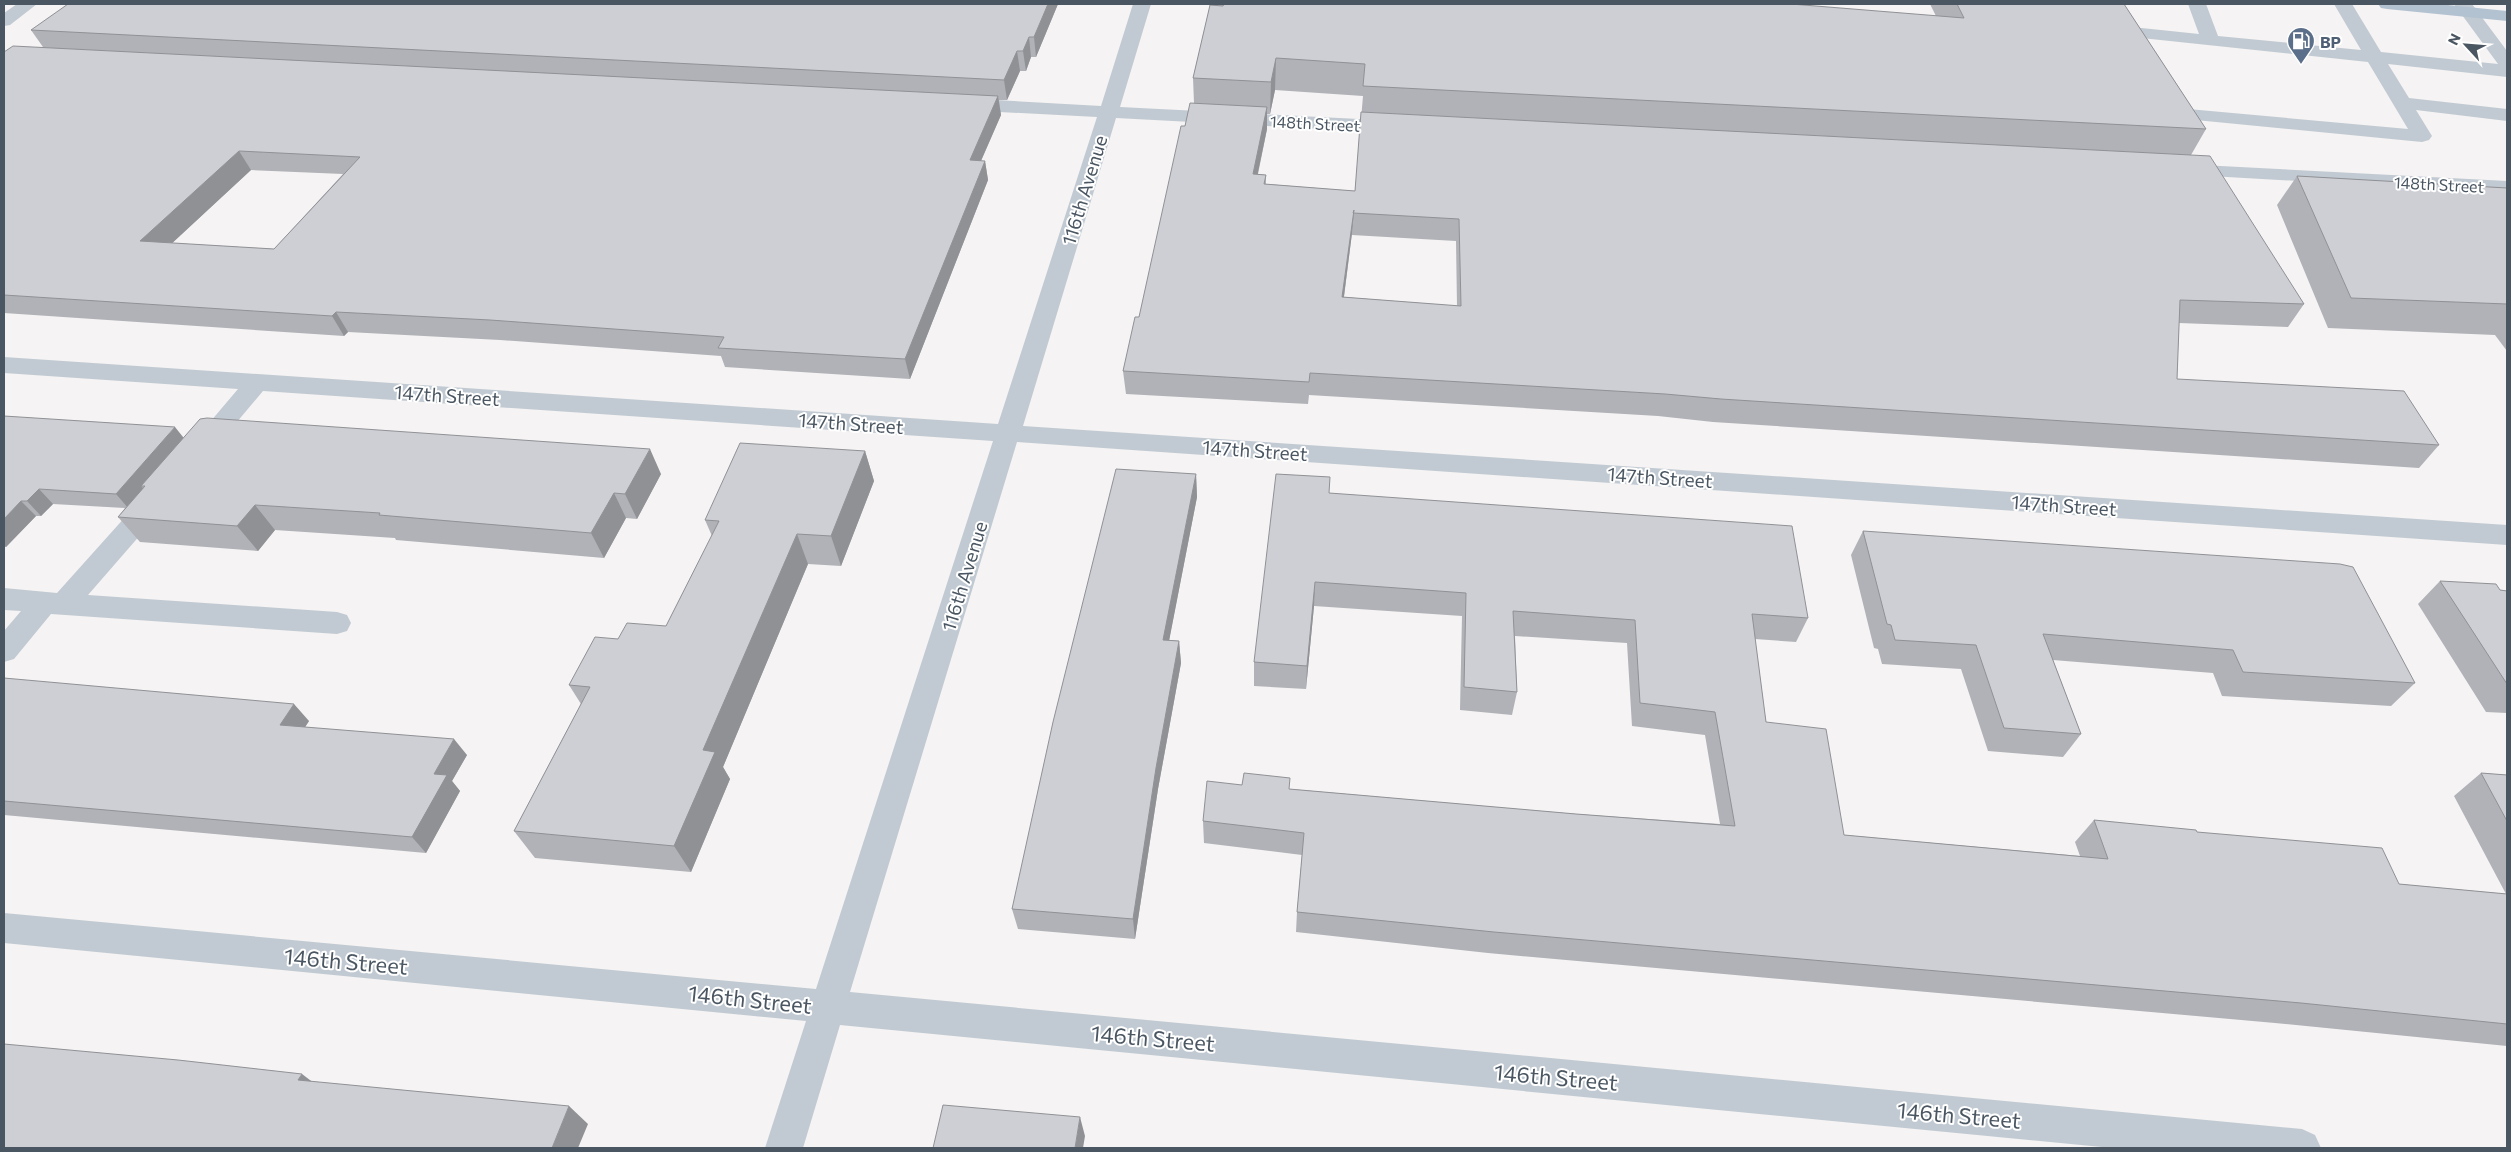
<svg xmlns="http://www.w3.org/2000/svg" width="2511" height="1152" font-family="Commissioner,sans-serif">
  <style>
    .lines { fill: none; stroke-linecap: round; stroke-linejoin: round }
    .minor { fill: #c1cad2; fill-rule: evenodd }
    .major { fill: #b3c2d1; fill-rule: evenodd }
    .wall { fill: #b0b2b7; fill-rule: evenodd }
    .shaded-wall { fill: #909195 }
    .building { fill: #cdcfd5; stroke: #909195; fill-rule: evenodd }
    .labels { text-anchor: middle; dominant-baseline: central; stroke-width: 4; stroke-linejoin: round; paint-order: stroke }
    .far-service-label { font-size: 16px; font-weight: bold; fill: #4e5e75; stroke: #fff; text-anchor: start }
    .far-street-label { font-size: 16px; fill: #4a5661; stroke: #fff }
    .street-label { font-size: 19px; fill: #4a5661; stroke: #fff }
    .near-street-label { font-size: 22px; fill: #4a5661; stroke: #fff }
  </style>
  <rect width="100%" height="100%" fill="#f5f3f3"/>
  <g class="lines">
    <!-- minor -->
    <path class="minor" d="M 17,4 L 37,4 L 10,25 L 4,26 L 4,13 Z
      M 1133,4 L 1151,4 L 1120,107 L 1398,121 L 1405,123 L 1408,127 L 1405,131 L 1398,133 L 1116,118 L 1023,426 L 2507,525 L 2507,545 L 1017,442 L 850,992 L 2302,1129 L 2315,1135 L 2321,1148 L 2112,1148 L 840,1025 L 803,1148 L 765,1148 L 806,1021 L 4,943 L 4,913 L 816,989 L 993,441 L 263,391 L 210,454 L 201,457 L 192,454 L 188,448 L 238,389 L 4,373 L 4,357 L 998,424 L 1097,117 L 961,110 L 954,108 L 951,104 L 954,100 L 961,98 L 1101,106 Z
      M 2188,4 L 2206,4 L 2218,36 L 2361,50 L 2334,4 L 2352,4 L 2381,52 L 2498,64 L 2454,4 L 2472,4 L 2507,51 L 2507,77 L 2388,64 L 2409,98 L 2507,109 L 2507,121 L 2416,110 L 2432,136 L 2429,140 L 2422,142 L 2175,118 L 2160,95 L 2163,91 L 2177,91 L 2188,109 L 2408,129 L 2368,62 L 2132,37 L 2126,36 L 2123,32 L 2126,28 L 2132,27 L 2199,34 Z
      M 2182,164 L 2507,181 L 2507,193 L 2175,174 L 2172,170 L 2175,166 Z
      M 153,494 L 162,496 L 166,503 L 162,510 L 88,595 L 337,612 L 347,615 L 351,623 L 347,631 L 337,634 L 51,614 L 14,659 L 4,662 L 4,631 L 21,611 L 4,610 L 4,588 L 57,593 L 144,496 Z"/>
    <!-- major -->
    <path class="major" d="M 2378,4 L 2438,4 L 2507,11 L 2507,21 L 2387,9 L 2381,8 Z"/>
  </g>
  <!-- wall -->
  <path class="wall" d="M 1058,4 L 1036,57 L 1031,57 L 1026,71 L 1020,71 L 1007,100 L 999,100 L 1001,115 L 981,161 L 985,161 L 988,180 L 910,379 L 725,367 L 721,356 L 500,340 L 348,332 L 344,336 L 4,313 L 4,52 L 43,47 L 31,30 ZM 251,170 L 343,174 L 274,249 L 172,243 Z
    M 1930,4 L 2124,4 L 2206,129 L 2191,155 L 2304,304 L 2288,327 L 2179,323 L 2177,379 L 2439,445 L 2419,468 L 1713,422 L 1658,416 L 1309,395 L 1308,404 L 1126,394 L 1123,371 L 1139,317 L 1185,126 L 1194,103 L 1193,78 L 1210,5 L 1936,16 ZM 1275,90 L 1363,96 L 1355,191 L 1266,184 L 1266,175 L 1258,174 L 1267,129 L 1267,114 L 1270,114 ZM 1352,233 L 1352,235 L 1456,241 L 1457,306 L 1344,297 Z
    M 2297,176 L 2507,188 L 2507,351 L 2495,335 L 2328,328 L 2277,205 Z
    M 4,416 L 184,438 L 661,474 L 637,519 L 626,518 L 604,558 L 396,540 L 395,538 L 275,530 L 258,551 L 140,542 L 118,517 L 125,508 L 53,504 L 41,516 L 36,516 L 6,547 L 4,547 Z
    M 865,451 L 874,481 L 841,566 L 808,564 L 723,767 L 730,779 L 691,872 L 535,858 L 514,831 L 581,704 L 569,685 L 618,639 L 666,626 L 712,536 L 705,520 Z
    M 1196,474 L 1197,497 L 1169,640 L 1179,641 L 1181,663 L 1158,789 L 1135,939 L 1018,929 L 1012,909 Z
    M 1329,493 L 1808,618 L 1796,642 L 1755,639 L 1766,722 L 1844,835 L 2080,856 L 2075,842 L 2094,820 L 2197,832 L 2399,884 L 2506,894 L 2454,796 L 2481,773 L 2507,775 L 2507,1046 L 2275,1023 L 1488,953 L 1296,932 L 1297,912 L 1302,855 L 1204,843 L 1203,821 L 1290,789 L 1576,814 L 1720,824 L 1705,735 L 1632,726 L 1627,643 L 1515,636 L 1517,692 L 1512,715 L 1460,710 L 1462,616 L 1314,606 L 1306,689 L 1254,686 L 1254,662 Z
    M 1863,531 L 2415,683 L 2391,706 L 2222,696 L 2213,673 L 2053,660 L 2081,734 L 2063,757 L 1988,751 L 1961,669 L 1882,664 L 1878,649 L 1874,648 L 1851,555 Z
    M 2440,581 L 2507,591 L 2507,713 L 2486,712 L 2418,604 Z
    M 4,678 L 309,721 L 305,727 L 467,755 L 452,781 L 460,791 L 426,853 L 4,815 Z"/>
  <!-- shaded-wall -->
  <path class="shaded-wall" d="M 1048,4 L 1058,4 L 1036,57 L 1034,37 Z
    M 1029,37 L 1031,57 L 1026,71 L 1023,51 Z
    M 1017,51 L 1020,71 L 1007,100 L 1004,80 Z
    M 1276,58 L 1275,90 L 1270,114 L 1271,82 Z
    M 998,96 L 1001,115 L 973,179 L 970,160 Z
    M 1267,107 L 1267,129 L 1253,196 L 1253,174 Z
    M 239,151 L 251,170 L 154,260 L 140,241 Z
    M 985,161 L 988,180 L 910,379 L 905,359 Z
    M 1354,210 L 1352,233 L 1341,319 L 1342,297 Z
    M 336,312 L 348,332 L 344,336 L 332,316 Z
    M 175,427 L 187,442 L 145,486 L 141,486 L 145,490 L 129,509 L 116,494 Z
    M 650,449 L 661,474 L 637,519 L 625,494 Z
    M 865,451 L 874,481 L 841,566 L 831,536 Z
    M 1196,474 L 1197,497 L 1165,662 L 1163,640 Z
    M 39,489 L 53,504 L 41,516 L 27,501 Z
    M 614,493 L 626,518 L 604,558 L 591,533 Z
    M 21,501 L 36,516 L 6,547 L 4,545 L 4,519 Z
    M 255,505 L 275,530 L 258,551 L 237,526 Z
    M 797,534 L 808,564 L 723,767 L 730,779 L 691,872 L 674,846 L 703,750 Z
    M 1315,582 L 1314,606 L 1306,689 L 1307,666 Z
    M 1179,641 L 1181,663 L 1158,789 L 1135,939 L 1133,919 L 1156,768 Z
    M 294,704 L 309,721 L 296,741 L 280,725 Z
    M 454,739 L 467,755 L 452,781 L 460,791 L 426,853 L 412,837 L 434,774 Z
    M 302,1074 L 327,1093 L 298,1080 Z
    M 569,1106 L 588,1124 L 578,1148 L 552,1148 Z
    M 1080,1117 L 1085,1136 L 1083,1148 L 1075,1148 Z"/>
  <!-- building -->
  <path class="building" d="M 68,4 L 1048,4 L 1034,37 L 1029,37 L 1023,51 L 1017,51 L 1004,80 L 31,30 Z
    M 1224,4 L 1791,4 L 1964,18 L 1957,4 L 2124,4 L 2206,129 L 1363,86 L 1365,64 L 1276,58 L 1271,82 L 1193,78 L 1210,5 L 1223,6 Z
    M 13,46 L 998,96 L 970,160 L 985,161 L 905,359 L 718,348 L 724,337 L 490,320 L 336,312 L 332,316 L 4,295 L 4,52 ZM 239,151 L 360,157 L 274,249 L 140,241 Z
    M 1190,103 L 1267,107 L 1253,174 L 1266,175 L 1264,184 L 1355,191 L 1361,112 L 2210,156 L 2304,304 L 2180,300 L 2177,379 L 2404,391 L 2439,445 L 1721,399 L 1665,394 L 1310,373 L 1309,382 L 1123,371 L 1135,317 L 1139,317 L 1181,126 L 1185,126 ZM 1354,210 L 1353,213 L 1459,219 L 1461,306 L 1342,297 Z
    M 2297,176 L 2507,188 L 2507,304 L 2351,298 Z
    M 4,416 L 175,427 L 116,494 L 39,489 L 27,501 L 21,501 L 4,519 Z
    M 207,418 L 650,449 L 625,494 L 614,493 L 591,533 L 379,515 L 380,513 L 255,505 L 237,526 L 118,517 L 145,486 L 141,486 L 200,419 Z
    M 740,443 L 865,451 L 831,536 L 797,534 L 703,750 L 715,752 L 674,846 L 514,831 L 590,687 L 569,685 L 595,637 L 618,639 L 627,623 L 666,626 L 719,521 L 705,520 Z
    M 1116,469 L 1196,474 L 1163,640 L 1179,641 L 1156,768 L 1133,919 L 1012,909 L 1053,722 Z
    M 1276,474 L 1330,477 L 1329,493 L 1792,526 L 1808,618 L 1752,614 L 1766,722 L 1826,729 L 1844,835 L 2108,859 L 2094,820 L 2196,830 L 2197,832 L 2382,848 L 2399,884 L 2507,894 L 2507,1024 L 2301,1003 L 1494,932 L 1297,912 L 1304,833 L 1203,821 L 1207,781 L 1242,785 L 1244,773 L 1290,778 L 1289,789 L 1576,814 L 1735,826 L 1715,712 L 1640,703 L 1635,620 L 1513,611 L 1517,692 L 1464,687 L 1466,593 L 1315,582 L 1307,666 L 1254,662 Z
    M 1863,531 L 2340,564 L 2353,567 L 2415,683 L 2243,672 L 2233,650 L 2043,634 L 2081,734 L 2004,728 L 1976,645 L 1895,640 L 1891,625 L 1887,624 Z
    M 2440,581 L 2496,584 L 2500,590 L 2507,591 L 2507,684 Z
    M 4,678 L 294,704 L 280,725 L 454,739 L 434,774 L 447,775 L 412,837 L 4,801 Z
    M 2481,773 L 2507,775 L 2507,821 Z
    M 4,1044 L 178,1060 L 302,1074 L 298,1080 L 569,1106 L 552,1148 L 4,1148 Z
    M 943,1105 L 1080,1117 L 1075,1148 L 933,1148 Z"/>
  <!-- icons -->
  <defs>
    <symbol id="fuel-pin" viewBox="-11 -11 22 30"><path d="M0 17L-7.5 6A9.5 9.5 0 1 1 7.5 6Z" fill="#5c6f8a" stroke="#fff"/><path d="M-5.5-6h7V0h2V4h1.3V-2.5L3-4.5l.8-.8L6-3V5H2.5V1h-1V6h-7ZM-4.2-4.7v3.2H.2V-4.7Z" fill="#fff"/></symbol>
  </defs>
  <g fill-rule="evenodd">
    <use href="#fuel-pin" x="2285" y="25" width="32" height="43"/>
  </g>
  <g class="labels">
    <!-- far-service labels -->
    <g class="far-service-label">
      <text x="2320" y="41">BP</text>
    </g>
    <!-- far-street labels -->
    <g class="far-street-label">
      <text transform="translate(1315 123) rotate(3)">148th Street</text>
      <text transform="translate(2439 184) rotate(3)">148th Street</text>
    </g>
    <!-- street labels -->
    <g class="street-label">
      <text transform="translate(1084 190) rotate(-73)">116th Avenue</text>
      <text transform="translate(447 395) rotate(4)">147th Street</text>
      <text transform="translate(851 423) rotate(4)">147th Street</text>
      <text transform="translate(1255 450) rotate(4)">147th Street</text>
      <text transform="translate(1660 477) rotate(4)">147th Street</text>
      <text transform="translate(2064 505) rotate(4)">147th Street</text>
      <text transform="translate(964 576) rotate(-73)">116th Avenue</text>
    </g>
    <!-- near-street labels -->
    <g class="near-street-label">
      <text transform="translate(346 961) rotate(5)">146th Street</text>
      <text transform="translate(750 999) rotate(6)">146th Street</text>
      <text transform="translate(1153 1038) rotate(5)">146th Street</text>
      <text transform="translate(1556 1077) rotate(5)">146th Street</text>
      <text transform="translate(1959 1115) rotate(5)">146th Street</text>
    </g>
  </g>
  <!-- border -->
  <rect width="2511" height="1152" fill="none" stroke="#4a5661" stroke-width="10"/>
  <!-- north arrow -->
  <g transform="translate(2466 45) rotate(296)" stroke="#ffffff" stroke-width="4" paint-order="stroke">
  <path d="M0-4L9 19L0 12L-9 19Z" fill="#4a5661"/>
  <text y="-8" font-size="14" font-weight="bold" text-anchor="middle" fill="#4a5661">N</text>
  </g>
</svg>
